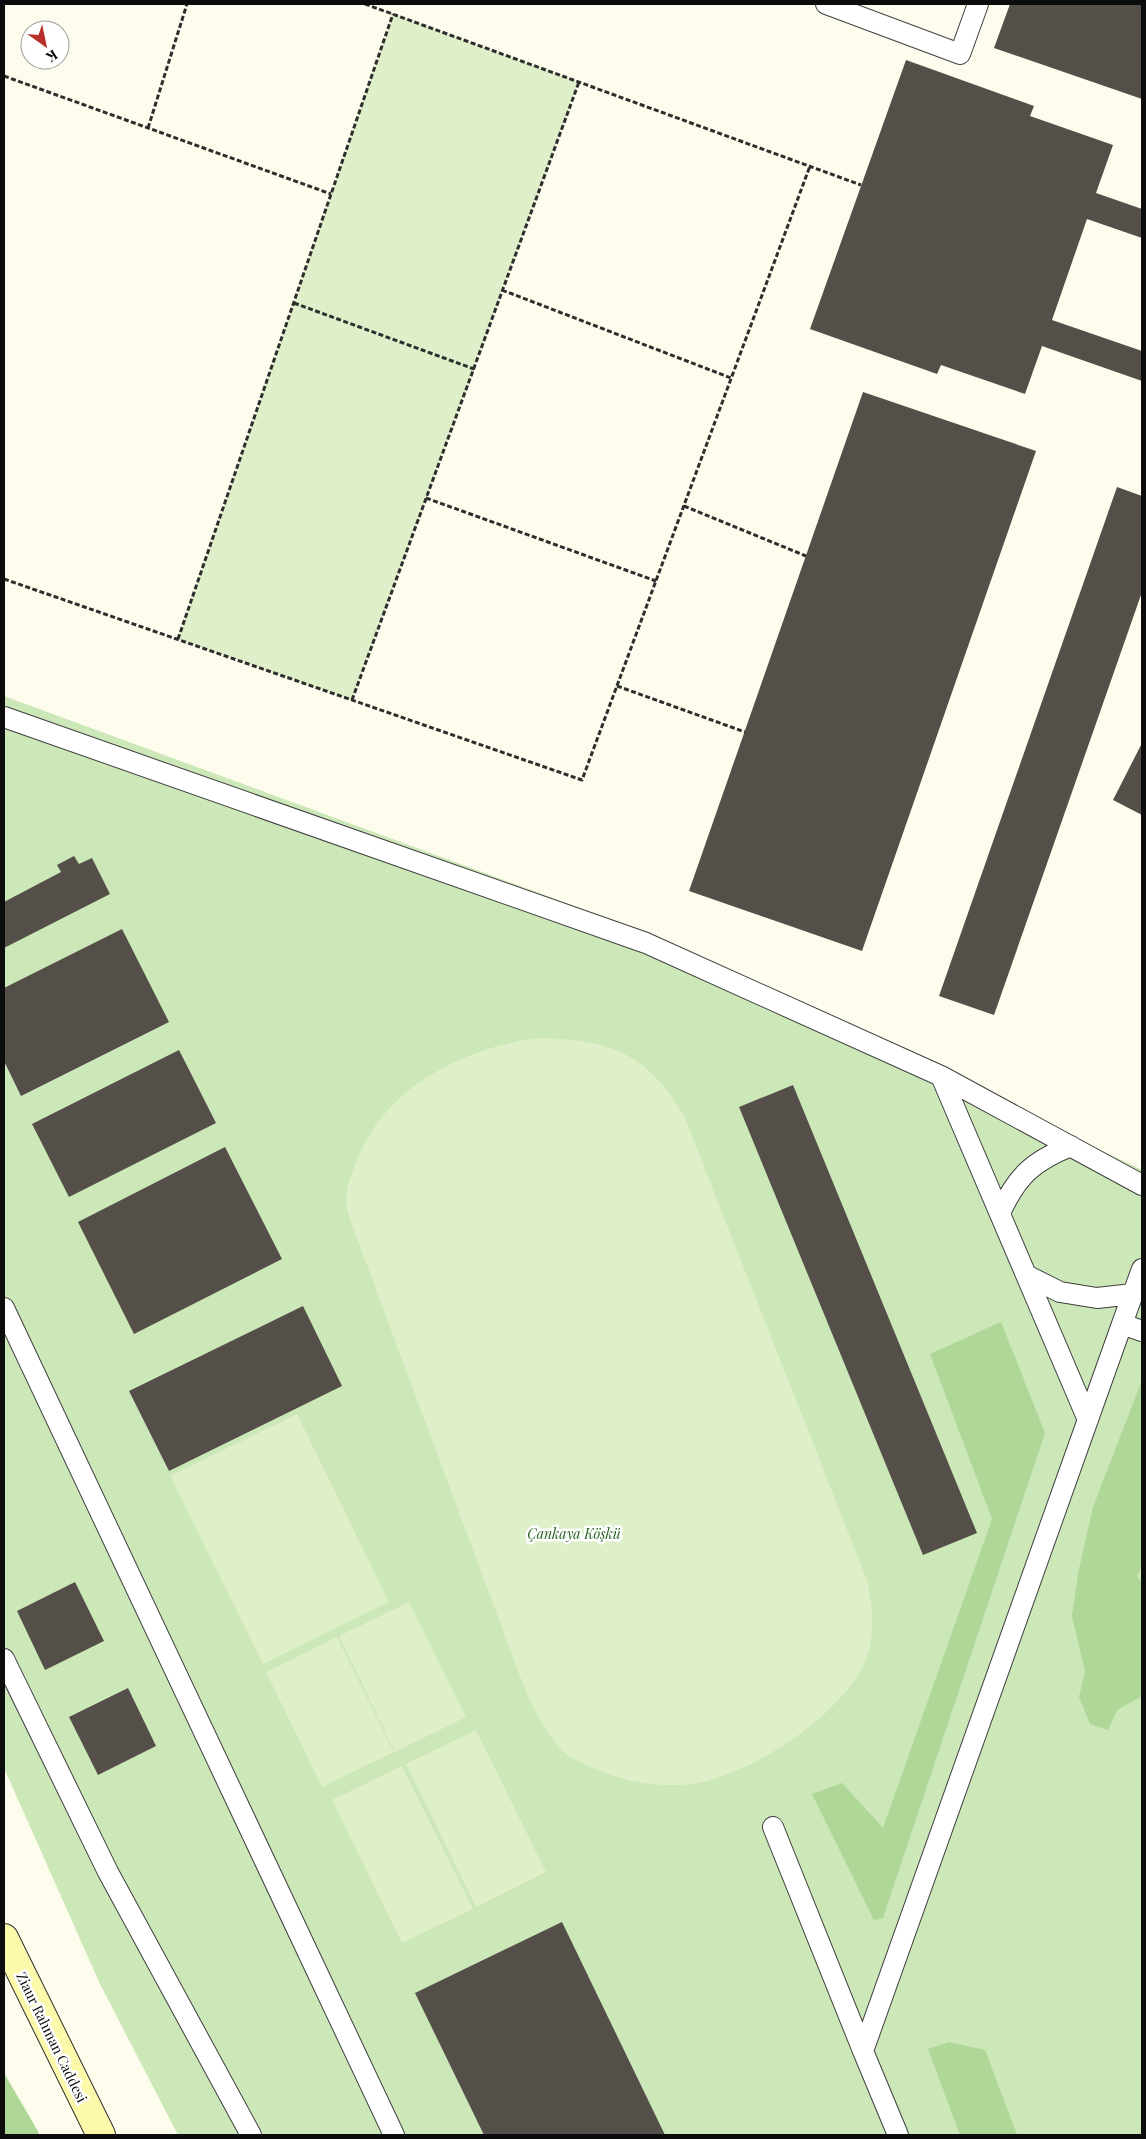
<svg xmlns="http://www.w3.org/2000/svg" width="1146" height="2139" font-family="'Playfair Display',serif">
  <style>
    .green { fill: #cce7b8 }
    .forest { fill: #aed798 }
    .pitch { fill: #deefc9 }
    .building { fill: #554f49 }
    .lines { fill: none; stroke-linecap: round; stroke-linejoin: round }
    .service-casing { stroke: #3f3f3f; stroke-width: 22 }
    .secondary-casing { stroke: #2e2e2e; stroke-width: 30 }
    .path { stroke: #2e2e2e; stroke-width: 3; stroke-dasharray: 5 2.5; stroke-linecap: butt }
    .service { stroke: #fff; stroke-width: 20 }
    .secondary { stroke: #fcfaaa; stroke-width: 28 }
    .labels { text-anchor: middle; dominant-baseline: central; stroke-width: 5; stroke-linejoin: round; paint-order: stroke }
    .park-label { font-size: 14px; font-style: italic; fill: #276120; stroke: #fff }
    .street-label { font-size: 14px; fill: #0c0c0c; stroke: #fff }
  </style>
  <rect width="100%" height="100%" fill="#fefcec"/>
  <!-- green -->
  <path class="green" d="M 4,696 L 648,933 L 943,1065 L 1070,1135 L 1142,1170 L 1142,2135 L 178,2135 L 100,1984 L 4,1768 Z"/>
  <!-- forest -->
  <path class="forest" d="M 1001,1322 L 1045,1433 L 883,1918 L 874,1920 L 812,1794 L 842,1783 L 883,1828 L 992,1519 L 930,1354 Z
    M 1142,1380 L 1142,1567 L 1137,1576 L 1142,1584 L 1142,1696 L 1117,1710 L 1108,1730 L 1090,1724 L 1079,1697 L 1085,1671 L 1072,1616 L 1079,1569 L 1093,1507 Z
    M 949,2042 L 985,2050 L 1017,2135 L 960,2135 L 928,2049 Z
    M 4,2073 L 39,2133 L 36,2135 L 4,2135 Z"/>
  <!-- pitch -->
  <path class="pitch" d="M 393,14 L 579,82 L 352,700 L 178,639 Z
    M 537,1038 C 609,1040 646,1051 684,1116 L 867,1580 C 873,1608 876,1636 865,1662 C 840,1718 739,1785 678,1785 C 650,1786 619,1780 593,1768 C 585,1764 573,1760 566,1754 C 548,1737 538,1716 527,1695 L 355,1233 C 352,1224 347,1213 346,1204 C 345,1189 352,1173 357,1160 C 385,1087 463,1048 537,1038 Z
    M 297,1414 L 389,1602 L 263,1664 L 170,1476 Z
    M 409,1602 L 466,1717 L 395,1752 L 339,1636 Z
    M 337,1637 L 394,1752 L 322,1787 L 266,1672 Z
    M 476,1730 L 546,1872 L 476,1907 L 406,1764 Z
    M 402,1766 L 473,1909 L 402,1943 L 332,1800 Z"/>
  <!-- building -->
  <path class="building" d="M 1010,4 L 1142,4 L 1142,99 L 994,48 Z
    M 906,60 L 1034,106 L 1030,116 L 1113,145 L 1096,193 L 1142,209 L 1142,238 L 1087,219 L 1052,320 L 1142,351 L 1142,381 L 1042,346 L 1025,394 L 941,365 L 937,374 L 810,329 Z
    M 863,392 L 1036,451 L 862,951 L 689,891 Z
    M 1117,487 L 1142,496 L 1142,592 L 994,1015 L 939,996 Z
    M 1142,743 L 1142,815 L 1113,800 Z
    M 74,856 L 79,864 L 92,858 L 110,894 L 4,948 L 4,902 L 61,872 L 57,865 Z
    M 122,929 L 169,1022 L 21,1096 L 4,1061 L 4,988 Z
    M 179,1050 L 216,1123 L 69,1197 L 32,1124 Z
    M 793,1085 L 977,1533 L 923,1555 L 739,1107 Z
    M 225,1147 L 282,1259 L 134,1334 L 78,1222 Z
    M 303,1306 L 342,1386 L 169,1471 L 129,1391 Z
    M 75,1582 L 104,1641 L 45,1670 L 17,1611 Z
    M 128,1688 L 156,1746 L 98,1775 L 69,1717 Z
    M 562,1922 L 665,2135 L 484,2135 L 415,1993 Z"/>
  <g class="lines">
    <defs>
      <path id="service" d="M 826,4 L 960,54 L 978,4
        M 4,717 L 646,943 L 941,1076 L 1142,1185
        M 941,1076 L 1088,1420
        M 1000,1213 C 1017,1176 1033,1161 1071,1146
        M 1028,1276 L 1060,1292 L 1097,1298 L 1133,1294
        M 4,1308 L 394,2135
        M 1122,1324 L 1142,1269
        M 4,1659 L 108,1872 L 251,2135
        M 773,1827 L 863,2051
        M 898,2135 L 863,2051 L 1122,1324 L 1142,1331"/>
      <path id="secondary" d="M 4,1938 L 101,2135"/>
    </defs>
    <!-- service casing -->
    <use href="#service" class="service-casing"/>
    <!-- secondary casing -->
    <use href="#secondary" class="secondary-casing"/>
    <!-- path -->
    <path class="path" d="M 365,4 L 861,185
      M 4,76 L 331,194
      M 148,128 L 187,4
      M 502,290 L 731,378
      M 294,303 L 474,369
      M 426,498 L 656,581
      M 684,506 L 806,556
      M 4,579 L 582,780 L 810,166
      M 178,639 L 393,14
      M 617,686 L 745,732
      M 352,700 L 579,82"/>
    <!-- service -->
    <use href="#service" class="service"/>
    <!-- secondary -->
    <use href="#secondary" class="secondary"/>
  </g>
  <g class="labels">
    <!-- park labels -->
    <g class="park-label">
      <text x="574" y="1533">Çankaya Köşkü</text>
    </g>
    <!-- street labels -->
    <g class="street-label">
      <text transform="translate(52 2037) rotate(64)">Ziaur Rahman Caddesi</text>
    </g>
  </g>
  <!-- border -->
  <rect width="1146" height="2139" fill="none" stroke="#0c0c0c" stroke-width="10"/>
  <!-- north arrow -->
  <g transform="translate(45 45) rotate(147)"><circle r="24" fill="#ffffff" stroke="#9e9e9e"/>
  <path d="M0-4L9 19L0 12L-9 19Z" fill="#b7312a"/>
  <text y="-8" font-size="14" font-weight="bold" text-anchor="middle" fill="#0c0c0c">K</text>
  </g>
</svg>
